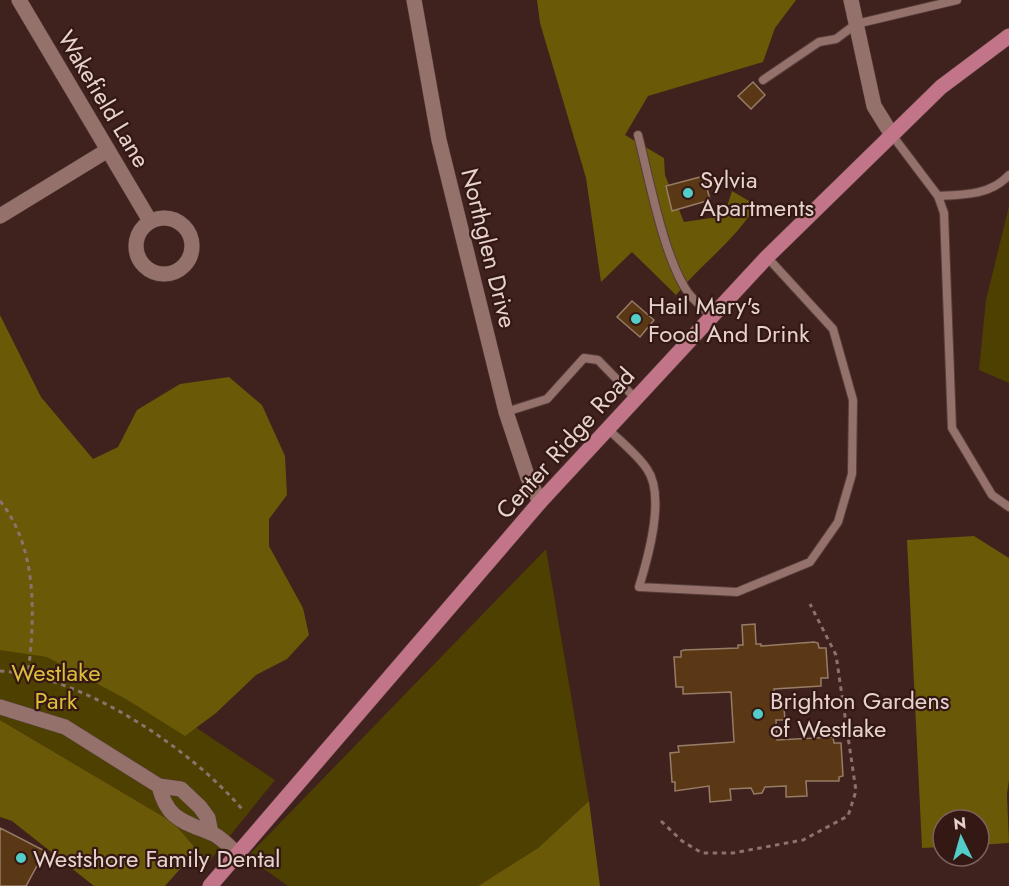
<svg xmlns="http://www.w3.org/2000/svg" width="1009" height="886" font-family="Jost,sans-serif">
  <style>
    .green { fill: #4e4000 }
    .forest { fill: #6a5907 }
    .building { fill: #5b3815; stroke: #977c66; stroke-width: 1.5 }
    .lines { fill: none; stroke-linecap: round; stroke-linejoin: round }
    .lane-casing { stroke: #563e3b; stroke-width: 10 }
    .street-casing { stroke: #563e3b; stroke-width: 16 }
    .primary-casing { stroke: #563e3b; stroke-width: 16 }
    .path { stroke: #8c726e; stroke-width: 3; stroke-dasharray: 4.5 4.5; stroke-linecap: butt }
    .lane { stroke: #94716a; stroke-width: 8 }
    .street { stroke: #94716a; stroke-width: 15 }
    .primary { stroke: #c27489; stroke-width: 15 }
    .poi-dot { fill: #53cdca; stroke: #341813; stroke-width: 2 }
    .labels { text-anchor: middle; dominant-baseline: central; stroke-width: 4.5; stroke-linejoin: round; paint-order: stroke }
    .street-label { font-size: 24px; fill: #e6d2ce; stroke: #341813 }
    .poi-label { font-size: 24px; fill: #e6d2ce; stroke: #341813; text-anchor: start }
    .park-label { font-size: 24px; fill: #ddbe3c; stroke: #341813 }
  </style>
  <rect width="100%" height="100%" fill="#3f211d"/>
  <!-- green -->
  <path class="green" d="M 1009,206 L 1009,383 L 979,370 L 986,300 Z
    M 0,485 L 112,672 L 275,780 L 200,873 L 197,850 L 174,823 L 0,720 Z
    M 546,549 L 589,801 L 538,848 L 478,886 L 288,886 L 247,857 Z"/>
  <!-- forest -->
  <path class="forest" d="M 537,0 L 796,0 L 775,28 L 763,62 L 648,96 L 625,135 L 664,158 L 665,175 L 684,222 L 724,216 L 732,191 L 756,205 C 736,240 702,263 676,295 L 632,252 L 601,282 L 586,178 L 540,23 Z
    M 0,315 L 41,397 L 93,459 L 118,447 L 137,410 L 180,384 L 229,377 L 262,405 L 285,456 L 287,495 L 269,519 L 269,546 L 303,608 L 309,635 L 287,659 L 256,675 L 216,713 L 185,736 L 126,699 L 47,657 L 0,650 Z
    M 974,536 L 1009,558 L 1009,780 L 1007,794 L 1009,843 L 979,845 L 979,820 L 943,820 L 943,847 L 922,848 L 907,540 Z
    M 0,720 L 174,823 L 197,850 L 165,886 L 94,886 L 12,821 L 0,817 Z
    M 589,801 L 600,886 L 478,886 L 538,848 Z"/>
  <!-- building -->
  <path class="building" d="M 753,82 L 765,95 L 751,109 L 738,96 Z
    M 704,176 L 710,200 L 672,211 L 666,186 Z
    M 632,301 L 654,320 L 640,337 L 617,317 Z
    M 755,624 L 756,644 L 761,644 L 761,646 L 814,642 L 818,643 L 819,648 L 826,648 L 828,678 L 821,678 L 821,686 L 774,689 L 775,708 L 784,708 L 785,720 L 776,720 L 777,740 L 833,737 L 834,743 L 841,743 L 843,776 L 839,777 L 839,781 L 806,781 L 807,796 L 786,797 L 786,786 L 765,787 L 762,793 L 754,794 L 751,788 L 730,789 L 731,800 L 710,802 L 709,786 L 675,791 L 675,782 L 672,782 L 670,753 L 679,752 L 678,746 L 734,742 L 731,692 L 683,694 L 683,687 L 676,687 L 674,657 L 681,657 L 681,651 L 684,650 L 738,648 L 738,645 L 743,645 L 742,625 Z
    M 0,828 L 45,851 L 26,886 L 0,886 Z"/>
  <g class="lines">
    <defs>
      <path id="lane" d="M 763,80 L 819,42 L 836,39 L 856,24 L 957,0
        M 638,135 C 649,177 664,260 689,294 C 696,302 705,310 712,317
        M 892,135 L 938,196 L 944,213 L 952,428 L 992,495 L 1009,507
        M 938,196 C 964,195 991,195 1009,175
        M 506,412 L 547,399 L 584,358 L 598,360 L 636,399
        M 608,429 C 620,441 637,454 647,469 C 666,496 648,558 639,587 L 737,592 L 810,562 L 838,522 L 852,474 L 853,400 L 833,329 L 767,257"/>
      <path id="street" d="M 19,0 L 150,221
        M 414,0 L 439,140 L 506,412 L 528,478 L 540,502
        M 851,0 L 874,106 L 892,135
        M 0,216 L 108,150
        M136 246a28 28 0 1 1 56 0a28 28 0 1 1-56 0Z
        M 0,707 L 65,727 L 159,786 L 181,789 L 200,807 L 208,818 L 211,833
        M 159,786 C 167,819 182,821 211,833 C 220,836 229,846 236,853"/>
      <path id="primary" d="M 210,886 L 540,502 L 767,257 L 941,87 L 1009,36"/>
    </defs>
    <!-- lane casing -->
    <use href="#lane" class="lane-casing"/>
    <!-- street casing -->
    <use href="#street" class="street-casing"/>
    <!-- primary casing -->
    <use href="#primary" class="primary-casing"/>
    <!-- path -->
    <path class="path" d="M 0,501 C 38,548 35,617 28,674
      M 0,671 C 81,675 190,748 242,809
      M 661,821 L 682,841 L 702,853 L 733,853 L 803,840 L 848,816 L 856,791 L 836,655 L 810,604"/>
    <!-- lane -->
    <use href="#lane" class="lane"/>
    <!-- street -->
    <use href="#street" class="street"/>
    <!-- primary -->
    <use href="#primary" class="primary"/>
  </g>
  <!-- markers -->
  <g class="poi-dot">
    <circle cx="688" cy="193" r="6"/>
    <circle cx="636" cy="319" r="6"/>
    <circle cx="758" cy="714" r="6"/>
    <circle cx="21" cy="858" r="6"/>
  </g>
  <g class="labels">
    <!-- street labels -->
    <g class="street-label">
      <text transform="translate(104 99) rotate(59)">Wakefield Lane</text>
      <text transform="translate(489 248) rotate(76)">Northglen Drive</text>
      <text transform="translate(565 443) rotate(-48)">Center Ridge Road</text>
    </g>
    <!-- poi labels -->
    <g class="poi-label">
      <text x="700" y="179">Sylvia<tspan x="700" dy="28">Apartments</tspan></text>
      <text x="648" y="305">Hail Mary's<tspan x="648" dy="28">Food And Drink</tspan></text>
      <text x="770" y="700">Brighton Gardens<tspan x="770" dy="28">of Westlake</tspan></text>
      <text x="33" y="858">Westshore Family Dental</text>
    </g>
    <!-- park labels -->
    <g class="park-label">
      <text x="56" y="672">Westlake<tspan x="56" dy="28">Park</tspan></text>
    </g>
  </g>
  <!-- north arrow -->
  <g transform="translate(961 838) rotate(355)"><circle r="28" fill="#341813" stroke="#7b625e" stroke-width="1.5"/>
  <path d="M0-4.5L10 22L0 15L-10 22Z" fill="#53cdca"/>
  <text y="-9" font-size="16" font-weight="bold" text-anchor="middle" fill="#e6d2ce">N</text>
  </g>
</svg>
